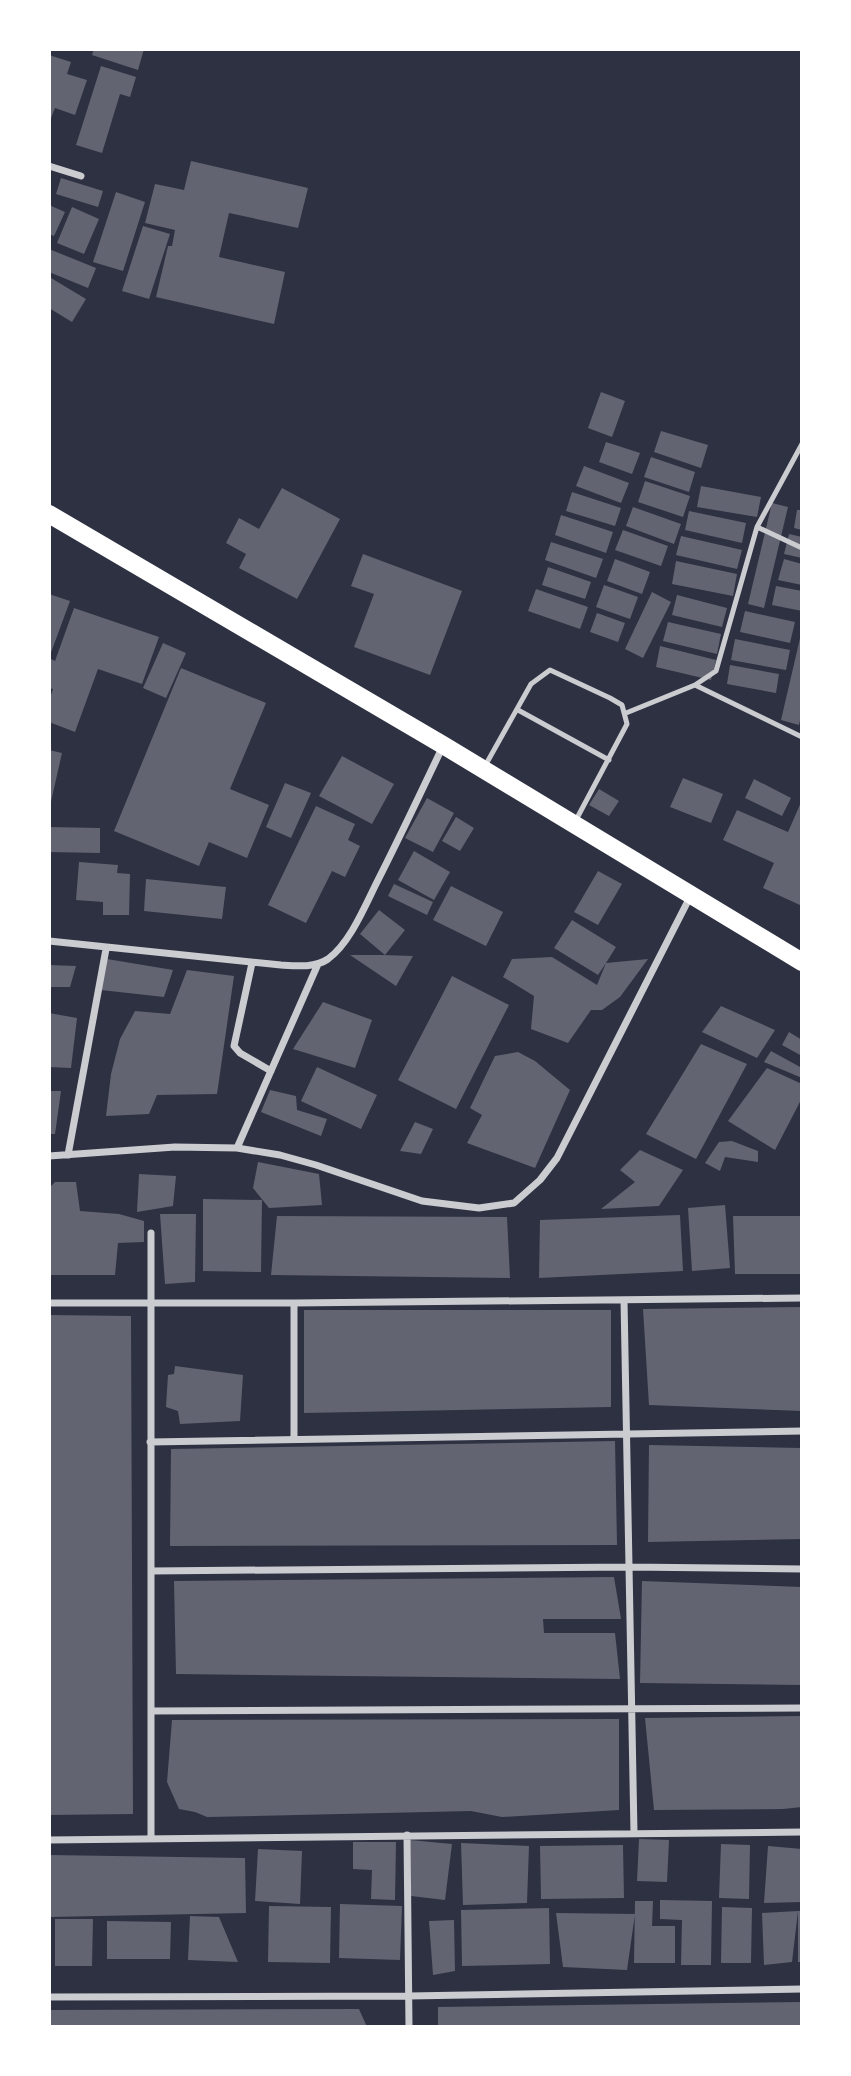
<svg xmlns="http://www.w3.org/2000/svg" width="851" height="2076" font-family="'Archivo Narrow',sans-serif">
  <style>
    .building { fill: #626471 }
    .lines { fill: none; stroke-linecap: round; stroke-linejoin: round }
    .service { stroke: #caccd0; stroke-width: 5 }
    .minor { stroke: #caccd0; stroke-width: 7 }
    .primary { stroke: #fff; stroke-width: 18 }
  </style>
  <rect width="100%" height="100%" fill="#2d3142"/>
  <!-- building -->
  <path class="building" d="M 94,49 L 144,49 L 138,70 L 92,55 Z
    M 49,55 L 71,62 L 67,74 L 87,80 L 75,115 L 55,108 L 49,123 Z
    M 101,66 L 136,77 L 130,97 L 120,94 L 102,153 L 76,145 Z
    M 191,161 L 308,188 L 298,228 L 229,213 L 219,257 L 285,272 L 274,324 L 156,297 L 168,246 L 172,246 L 175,230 L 145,223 L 155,184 L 184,190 Z
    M 61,178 L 103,191 L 98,207 L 56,194 Z
    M 116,192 L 145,202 L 123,271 L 93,262 Z
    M 49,205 L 65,212 L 54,236 L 49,234 Z
    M 72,207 L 99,219 L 84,254 L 57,243 Z
    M 143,226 L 170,234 L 149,299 L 122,291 Z
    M 49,249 L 96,268 L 88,288 L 49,272 Z
    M 51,278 L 86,299 L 72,322 L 49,308 L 49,281 Z
    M 601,392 L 625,401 L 612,437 L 588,428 Z
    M 661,431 L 708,445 L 701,468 L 654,452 Z
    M 606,442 L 640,453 L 632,474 L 599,462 Z
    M 651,457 L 695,472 L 689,492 L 644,477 Z
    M 584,466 L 629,483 L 621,503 L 576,486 Z
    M 645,481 L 690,496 L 683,517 L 638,502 Z
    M 701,486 L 761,497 L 757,517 L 697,507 Z
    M 282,488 L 340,519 L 297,599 L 239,568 L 246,554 L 226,543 L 239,518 L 259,529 Z
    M 572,492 L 621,508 L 615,526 L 566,511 Z
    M 772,503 L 788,507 L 764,608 L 748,604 Z
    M 633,507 L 681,524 L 674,544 L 626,526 Z
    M 797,510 L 802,510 L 802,530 L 794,528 Z
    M 689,511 L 746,523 L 742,543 L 685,530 Z
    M 561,515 L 613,532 L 606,553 L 555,535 Z
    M 623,530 L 668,546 L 661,566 L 615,550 Z
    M 789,534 L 802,537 L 802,558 L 784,554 Z
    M 681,536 L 742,550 L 737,569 L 676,555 Z
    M 551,542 L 603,559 L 596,578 L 545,560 Z
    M 363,554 L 462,591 L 430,675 L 354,647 L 374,594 L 351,586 Z
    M 615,559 L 650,572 L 642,594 L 607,581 Z
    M 784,559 L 802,564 L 802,585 L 778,580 Z
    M 676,561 L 737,574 L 733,596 L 672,584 Z
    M 548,567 L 591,582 L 585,599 L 542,585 Z
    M 604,585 L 638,597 L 630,619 L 596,607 Z
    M 776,586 L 802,591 L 802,611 L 772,605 Z
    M 536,589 L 588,607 L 580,629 L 528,611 Z
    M 652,592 L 671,602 L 643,658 L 625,649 Z
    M 49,594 L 70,601 L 49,658 Z
    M 677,595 L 727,608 L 722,627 L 672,615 Z
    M 74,608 L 159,637 L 142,684 L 98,669 L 75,732 L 49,722 L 49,701 L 53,689 L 49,688 L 49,658 L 55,661 Z
    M 745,611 L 795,622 L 790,643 L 740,632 Z
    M 597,613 L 625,623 L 618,642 L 590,632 Z
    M 668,622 L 721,634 L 717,654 L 663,641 Z
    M 801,634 L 802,711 L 799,725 L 781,720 Z
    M 735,639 L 790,650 L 786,670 L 731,660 Z
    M 163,643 L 186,653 L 166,698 L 143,688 Z
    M 660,646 L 716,660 L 711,680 L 656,667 Z
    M 730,665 L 779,674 L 776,693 L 727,684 Z
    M 181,668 L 266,703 L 230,789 L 269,805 L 247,858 L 209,842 L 199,866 L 114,831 Z
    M 49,750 L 62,753 L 50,806 L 49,806 Z
    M 342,756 L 394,784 L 372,824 L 319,796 Z
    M 683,778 L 723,794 L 711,823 L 670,807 Z
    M 754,779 L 791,798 L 782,816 L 745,798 Z
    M 285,783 L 311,793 L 291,838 L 266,827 Z
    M 599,789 L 619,801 L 609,816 L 589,805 Z
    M 427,798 L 454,813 L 433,852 L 405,838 Z
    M 802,800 L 802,906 L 763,888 L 774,863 L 723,840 L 737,810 L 788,832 Z
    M 316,806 L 355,824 L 348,840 L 360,846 L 345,877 L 332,871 L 306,923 L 268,905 Z
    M 456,817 L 474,828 L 460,851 L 442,841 Z
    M 49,827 L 100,828 L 100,853 L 49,852 Z
    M 414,851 L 450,872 L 434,900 L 398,880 Z
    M 79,862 L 118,865 L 117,873 L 130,874 L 129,915 L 103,915 L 103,902 L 76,900 Z
    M 598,871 L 622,884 L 598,925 L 574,912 Z
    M 146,879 L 226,887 L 222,919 L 144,911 Z
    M 394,884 L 433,902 L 427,915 L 388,896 Z
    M 451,886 L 503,912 L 486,946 L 433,920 Z
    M 379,910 L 405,930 L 385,955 L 360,934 Z
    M 572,920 L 616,947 L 606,963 L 648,959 L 620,997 L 602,1010 L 591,1010 L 568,1043 L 531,1029 L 534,996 L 503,977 L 512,959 L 552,957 L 597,985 L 606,963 L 598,975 L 554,948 Z
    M 350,955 L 382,955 L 413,956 L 396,986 Z
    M 107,959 L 173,970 L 164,997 L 101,990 Z
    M 49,965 L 76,966 L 70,987 L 49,987 Z
    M 187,970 L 234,976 L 217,1094 L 157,1095 L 149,1114 L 106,1116 L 111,1074 L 120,1039 L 135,1011 L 170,1014 Z
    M 452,976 L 509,1005 L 456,1109 L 398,1080 Z
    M 323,1002 L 372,1020 L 355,1068 L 293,1049 Z
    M 721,1006 L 775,1030 L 757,1058 L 702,1032 Z
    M 49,1013 L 77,1018 L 71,1068 L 49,1067 Z
    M 789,1032 L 802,1040 L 802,1056 L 782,1045 Z
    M 701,1044 L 747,1064 L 696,1159 L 646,1134 Z
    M 771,1051 L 802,1068 L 802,1078 L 764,1062 Z
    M 518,1052 L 535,1061 L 570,1090 L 535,1168 L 467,1143 L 482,1115 L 470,1108 L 495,1056 Z
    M 317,1067 L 377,1095 L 361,1129 L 301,1101 Z
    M 767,1068 L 802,1084 L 802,1098 L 775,1150 L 728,1121 Z
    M 270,1090 L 296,1096 L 297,1110 L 327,1119 L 321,1136 L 261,1112 Z
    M 49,1091 L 61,1091 L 55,1134 L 49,1134 Z
    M 415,1122 L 433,1129 L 421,1154 L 400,1151 Z
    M 732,1141 L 758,1151 L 758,1162 L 725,1157 L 720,1171 L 705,1163 L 719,1142 Z
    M 640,1150 L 683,1170 L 659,1206 L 601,1209 L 635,1182 L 620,1170 Z
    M 258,1162 L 319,1174 L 322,1205 L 269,1208 L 253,1188 Z
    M 139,1174 L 176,1176 L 173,1206 L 137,1212 Z
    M 55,1182 L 76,1182 L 80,1211 L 119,1214 L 144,1221 L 144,1242 L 118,1243 L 115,1275 L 49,1275 L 49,1188 Z
    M 203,1199 L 262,1200 L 261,1272 L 203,1271 Z
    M 725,1205 L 730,1268 L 692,1271 L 688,1208 Z
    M 160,1214 L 196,1214 L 195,1282 L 165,1284 Z
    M 680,1215 L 683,1271 L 539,1278 L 540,1220 Z
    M 277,1216 L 507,1217 L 510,1278 L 271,1275 Z
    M 733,1216 L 802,1216 L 802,1274 L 735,1274 Z
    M 802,1307 L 802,1411 L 649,1405 L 643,1309 Z
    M 304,1310 L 611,1310 L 611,1407 L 304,1413 Z
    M 49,1315 L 131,1316 L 133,1814 L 49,1815 Z
    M 175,1366 L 243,1375 L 240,1421 L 180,1424 L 178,1411 L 166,1407 L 168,1375 L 174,1374 Z
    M 615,1441 L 617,1545 L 170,1546 L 171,1449 Z
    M 649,1445 L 802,1448 L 802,1539 L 648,1542 Z
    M 614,1577 L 621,1619 L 543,1619 L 544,1633 L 615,1633 L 620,1679 L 176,1674 L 174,1581 Z
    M 642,1581 L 802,1587 L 802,1685 L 640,1683 Z
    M 802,1716 L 802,1807 L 783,1809 L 654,1810 L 645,1718 Z
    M 619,1719 L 619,1810 L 502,1817 L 471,1811 L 207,1817 L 195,1812 L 179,1809 L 167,1782 L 172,1720 Z
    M 639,1839 L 669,1840 L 667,1882 L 637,1881 Z
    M 410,1840 L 452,1844 L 445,1900 L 411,1896 Z
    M 353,1842 L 396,1842 L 395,1900 L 371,1899 L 372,1870 L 353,1869 Z
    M 461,1843 L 529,1846 L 527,1903 L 463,1905 Z
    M 721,1844 L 750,1845 L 749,1899 L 719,1898 Z
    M 623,1845 L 624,1898 L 541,1899 L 540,1846 Z
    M 768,1846 L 802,1849 L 802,1902 L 764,1903 Z
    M 258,1849 L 302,1851 L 300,1904 L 255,1901 Z
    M 49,1855 L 245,1858 L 246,1913 L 49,1917 Z
    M 660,1900 L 712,1901 L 711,1965 L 681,1965 L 682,1920 L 660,1919 Z
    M 635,1901 L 653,1901 L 652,1926 L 675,1926 L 675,1963 L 634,1963 Z
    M 340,1904 L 402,1906 L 400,1960 L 339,1958 Z
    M 269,1906 L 331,1907 L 330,1963 L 268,1962 Z
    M 722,1907 L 752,1908 L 751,1963 L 721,1963 Z
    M 549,1908 L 550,1964 L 462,1966 L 461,1910 Z
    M 798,1911 L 802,1911 L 802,1962 L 798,1962 L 798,1911 L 792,1962 L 764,1965 L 762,1913 Z
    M 556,1913 L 635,1914 L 627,1970 L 563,1967 Z
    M 190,1916 L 219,1917 L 238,1962 L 188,1960 Z
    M 55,1919 L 93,1919 L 92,1966 L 55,1966 Z
    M 454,1920 L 455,1971 L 433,1975 L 429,1921 Z
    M 107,1921 L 171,1922 L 170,1959 L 107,1959 Z
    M 802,2002 L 802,2027 L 438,2027 L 438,2007 Z
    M 359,2009 L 367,2027 L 49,2027 L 49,2010 Z"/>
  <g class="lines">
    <!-- service -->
    <path class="service" d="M 757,527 L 802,548
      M 695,685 L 802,737
      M 518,710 L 609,760
      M 626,713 L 695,685 L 716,671 L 757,527 L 802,444
      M 485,766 L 531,684 L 550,670 L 610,698 L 622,705 L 627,724 L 576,820"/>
    <!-- minor -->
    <path class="minor" d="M 49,166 L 81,176
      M 49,941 L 281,965 C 296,966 315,968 328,959 C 350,943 365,906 377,882 C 400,837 421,792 443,746
      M 252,963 L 234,1046 L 240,1053 L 271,1071
      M 237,1148 L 318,964
      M 68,1155 L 106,949
      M 49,1156 L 175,1147 L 237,1148 L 280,1155 L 316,1165 L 422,1201 L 479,1208 L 514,1203 L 540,1180 L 557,1158 L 691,895
      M 151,1233 L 151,1839
      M 624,1300 L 634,1833
      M 49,1303 L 294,1303 L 802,1298
      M 294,1303 L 294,1439
      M 150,1442 L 802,1431
      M 151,1571 L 629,1567 L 802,1569
      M 151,1711 L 802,1708
      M 407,1835 L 409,2027
      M 49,1840 L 802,1832
      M 49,1997 L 409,1996 L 802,1989"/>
    <!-- primary -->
    <path class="primary" d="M 49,514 L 443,745 L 802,962"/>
  </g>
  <!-- border -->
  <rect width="851" height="2076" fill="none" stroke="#ffffff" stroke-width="102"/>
</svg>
